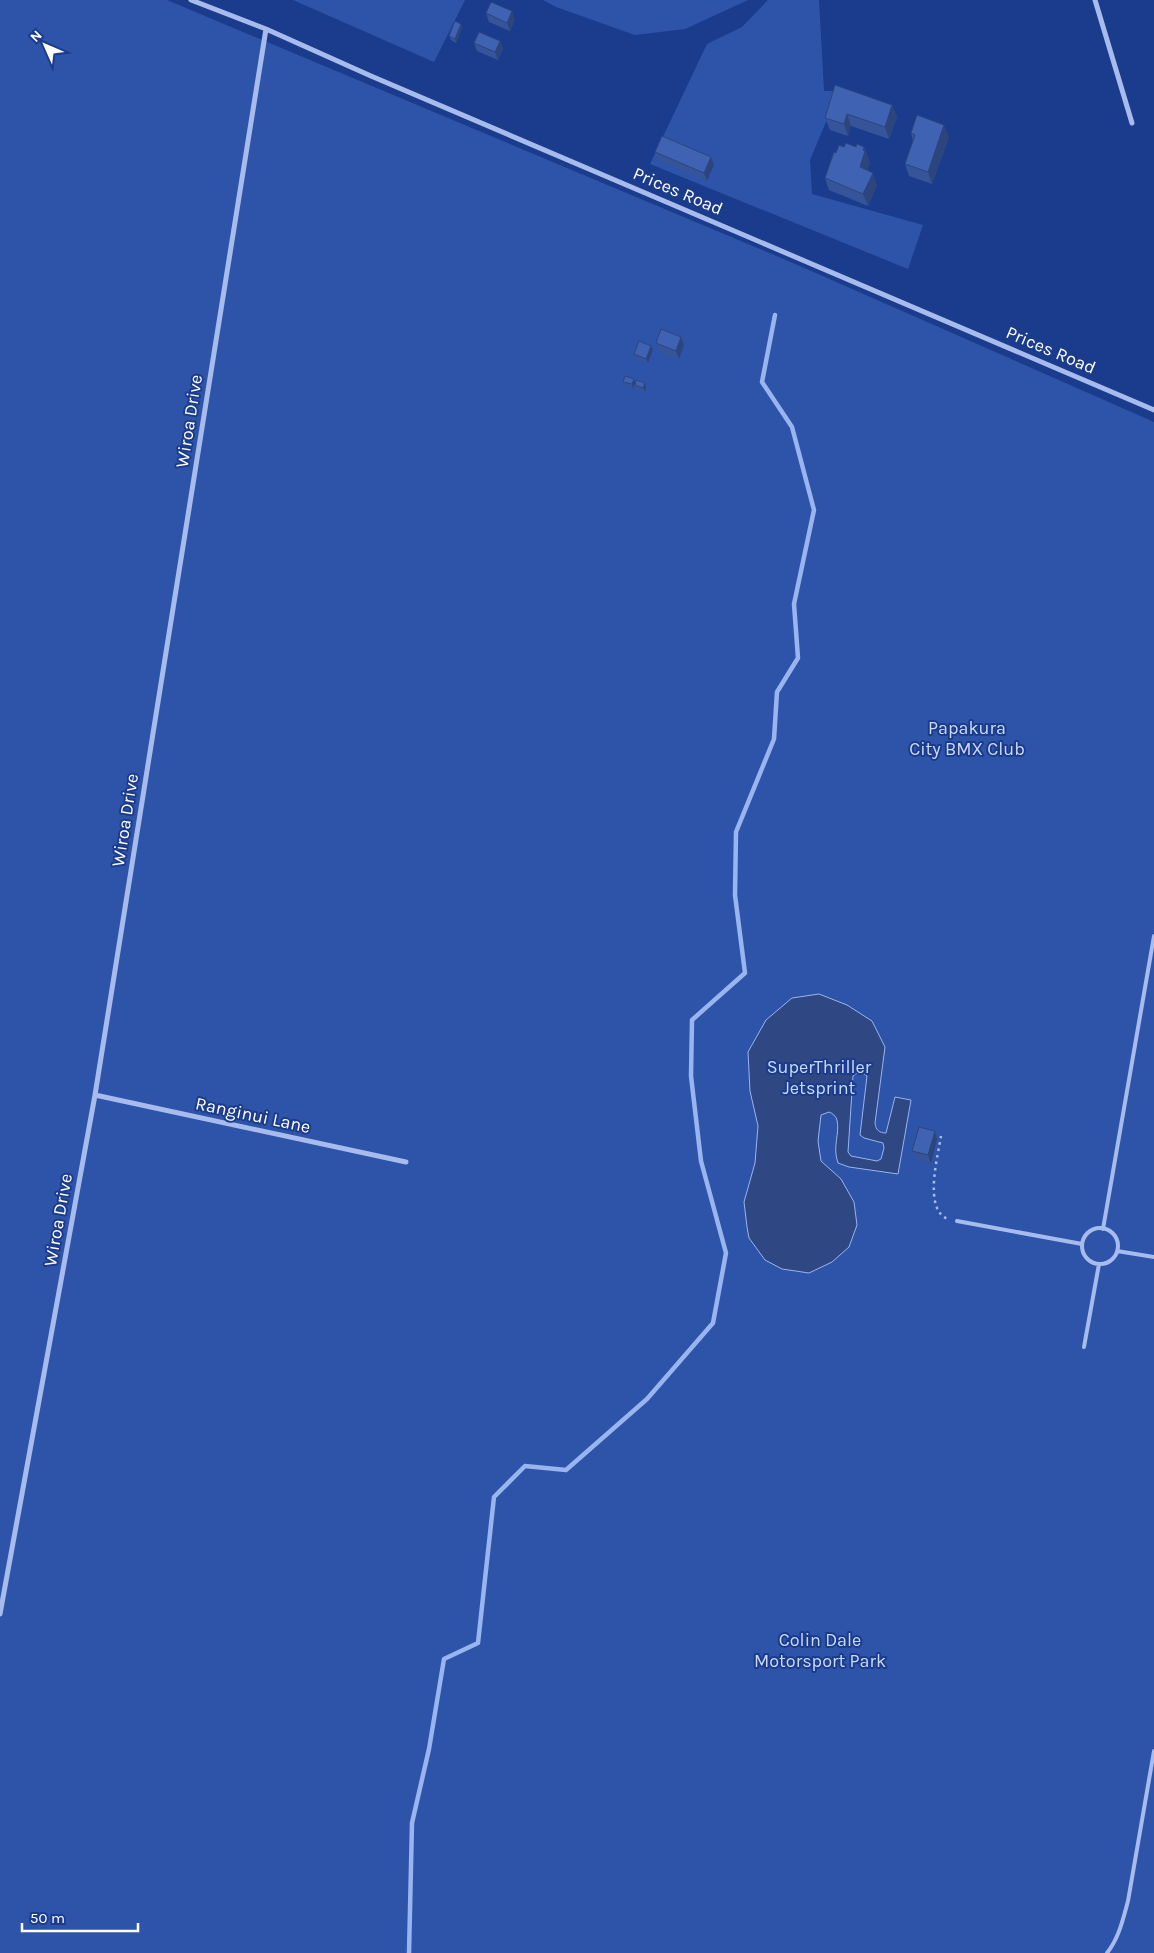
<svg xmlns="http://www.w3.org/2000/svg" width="1154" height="1953" font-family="Karla,sans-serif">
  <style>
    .green { fill: #2e54aa }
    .water { fill: #2f4783; stroke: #99b5ef; fill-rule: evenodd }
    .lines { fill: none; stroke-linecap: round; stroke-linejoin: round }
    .stream { stroke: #99b5ef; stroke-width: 4.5 }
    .path { stroke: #a7bced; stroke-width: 2.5; stroke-dasharray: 2.5 4; stroke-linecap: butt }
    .lane { stroke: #a7bced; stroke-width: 4 }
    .street { stroke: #a7bced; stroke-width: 5 }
    .wall { fill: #365499 }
    .shaded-wall { fill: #2c457d }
    .building { fill: #3f62b2; stroke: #2c457d }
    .labels { text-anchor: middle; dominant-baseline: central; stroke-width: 4; stroke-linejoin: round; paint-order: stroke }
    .street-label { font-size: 18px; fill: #fff; stroke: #1b3c8c }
    .park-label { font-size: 18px; fill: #ccdafa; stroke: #1b3c8c }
  </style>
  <rect width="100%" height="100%" fill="#1b3c8c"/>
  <!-- green -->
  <path class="green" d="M 0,0 L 167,0 L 793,263 L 1154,422 L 1154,1953 L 0,1953 Z
    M 293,0 L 465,0 L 434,62 Z
    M 543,0 L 748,0 L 685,29 L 635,35 L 556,7 Z
    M 768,0 L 819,0 L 824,91 L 839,91 L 810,160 L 812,194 L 923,225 L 908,269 L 650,164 L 707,44 L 742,27 Z"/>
  <!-- water -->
  <path class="water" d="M 819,994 L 847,1005 L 872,1021 L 885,1047 L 875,1123 C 876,1130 879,1133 886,1133 L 895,1097 L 911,1100 L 898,1174 L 849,1167 L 838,1163 C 832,1146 840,1135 837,1120 C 836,1116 832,1113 829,1112 L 821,1115 L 818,1141 L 821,1161 L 841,1179 L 854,1202 L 857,1225 L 849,1247 L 832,1262 L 809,1273 L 782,1269 L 765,1260 L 749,1238 L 747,1227 L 744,1202 L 755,1163 L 758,1126 L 750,1091 L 748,1052 L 766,1020 L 792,998 ZM 860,1071 L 867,1076 L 860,1135 L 864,1138 L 883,1143 L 884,1148 L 881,1159 L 877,1161 L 851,1156 L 848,1152 L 853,1076 Z"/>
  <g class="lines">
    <!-- stream -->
    <path class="stream" d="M 409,1953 L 412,1823 L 429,1749 L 444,1659 L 478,1643 L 494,1497 L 525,1466 L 566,1470 L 647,1399 L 713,1323 L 726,1253 L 701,1161 L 691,1076 L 692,1020 L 745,973 L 735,895 L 736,832 L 774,739 L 777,692 L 798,658 L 794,604 L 814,510 L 792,427 L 762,382 L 775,315"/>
    <!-- path -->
    <path class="path" d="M 941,1136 C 938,1156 923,1210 948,1219"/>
    <!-- lane -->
    <path class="lane" d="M 957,1221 L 1082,1244
      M1082 1246a18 18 0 1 1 36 0a18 18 0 1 1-36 0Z
      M 1103,1229 L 1154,936
      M 1117,1251 L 1154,1257
      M 1084,1347 L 1099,1264
      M 1107,1953 C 1119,1938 1123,1919 1128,1901 L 1154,1751"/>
    <!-- street -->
    <path class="street" d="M 191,0 L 266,29 L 371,76 L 1154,410
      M 1095,0 L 1132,123
      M 95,1095 L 406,1162
      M 0,1614 L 95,1095 L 266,29"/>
  </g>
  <!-- wall -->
  <path class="wall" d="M 486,13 L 515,19 L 510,31 L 489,22 Z
    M 461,24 L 462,28 L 456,43 L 451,40 L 449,36 Z
    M 500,41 L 503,49 L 498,60 L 477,51 L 474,43 Z
    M 892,105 L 897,117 L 889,139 L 851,126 L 848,136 L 830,130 L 825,118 Z
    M 911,133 L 949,137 L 932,184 L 909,176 L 905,164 L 913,141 Z
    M 844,147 L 864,147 L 870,163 L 867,170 L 877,185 L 868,206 L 829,190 L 825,178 L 836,153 Z
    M 655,152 L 714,165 L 707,181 L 658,160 Z
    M 681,337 L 684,345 L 679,359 L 659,351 L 656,343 Z
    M 653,350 L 648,363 L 635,358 L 634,354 Z
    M 634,379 L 635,383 L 633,389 L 625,386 L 623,382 Z
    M 645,383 L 646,387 L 645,392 L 636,390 L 635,385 Z
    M 935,1131 L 937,1139 L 931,1164 L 915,1159 L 912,1151 Z"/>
  <!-- shaded-wall -->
  <path class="shaded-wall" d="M 512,11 L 515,19 L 510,31 L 507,23 Z
    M 461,24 L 462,28 L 456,43 L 455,39 Z
    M 500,41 L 503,49 L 498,60 L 495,52 Z
    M 892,105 L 897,117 L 889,139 L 885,127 Z
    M 847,114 L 851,126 L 848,136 L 844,124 Z
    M 944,125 L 949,137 L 932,184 L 928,172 Z
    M 864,147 L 870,163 L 865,179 L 860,167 L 863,150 Z
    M 711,157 L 714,165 L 707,181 L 704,173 Z
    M 873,173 L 877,185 L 868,206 L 863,194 Z
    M 681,337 L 684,345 L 679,359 L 676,351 Z
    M 651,346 L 653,350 L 648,363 L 646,359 Z
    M 634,379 L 635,383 L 633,389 L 632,384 Z
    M 645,383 L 646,387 L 645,392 L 643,388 Z
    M 935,1131 L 937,1139 L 931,1164 L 928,1155 Z"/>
  <!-- building -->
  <path class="building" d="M 491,2 L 512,11 L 507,23 L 486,13 Z
    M 455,21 L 461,24 L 455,39 L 449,36 Z
    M 479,32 L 500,41 L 495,52 L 474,43 Z
    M 835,85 L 892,105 L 885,127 L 847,114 L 844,124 L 825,118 Z
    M 917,115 L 944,125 L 928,172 L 905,164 L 915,135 L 911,133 Z
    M 662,136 L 711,157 L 704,173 L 655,152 Z
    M 846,143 L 856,147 L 857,144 L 864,147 L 863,150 L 865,151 L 860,167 L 873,173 L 863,194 L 825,178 L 834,152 L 836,153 L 839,145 L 844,147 Z
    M 661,329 L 681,337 L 676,351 L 656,343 Z
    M 639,341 L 651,346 L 646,359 L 634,354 Z
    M 625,376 L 634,379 L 632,384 L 623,382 Z
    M 636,380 L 645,383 L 643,388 L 635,385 Z
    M 919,1127 L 935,1131 L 928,1155 L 912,1151 Z"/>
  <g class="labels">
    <!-- street labels -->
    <g class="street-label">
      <text transform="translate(678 191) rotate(23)">Prices Road</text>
      <text transform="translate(1051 350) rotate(23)">Prices Road</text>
      <text transform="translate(189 421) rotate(-81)">Wiroa Drive</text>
      <text transform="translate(125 820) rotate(-81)">Wiroa Drive</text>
      <text transform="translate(253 1115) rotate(12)">Ranginui Lane</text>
      <text transform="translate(58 1220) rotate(-80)">Wiroa Drive</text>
    </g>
    <!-- park labels -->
    <g class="park-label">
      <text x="967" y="728">Papakura<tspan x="967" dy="21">City BMX Club</tspan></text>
      <text x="819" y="1067">SuperThriller<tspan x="819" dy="21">Jetsprint</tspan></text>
      <text x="820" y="1640">Colin Dale<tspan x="820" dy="21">Motorsport Park</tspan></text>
    </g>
  </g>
  <!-- north arrow -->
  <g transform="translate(45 45) rotate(315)" stroke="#1b3c8c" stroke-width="4" paint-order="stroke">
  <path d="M0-4L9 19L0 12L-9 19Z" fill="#ffffff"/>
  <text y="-8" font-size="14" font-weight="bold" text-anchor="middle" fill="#ffffff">N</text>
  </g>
  <!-- scale -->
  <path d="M22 1923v8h116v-8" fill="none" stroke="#ffffff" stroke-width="2.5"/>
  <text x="30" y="1923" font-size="15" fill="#ffffff" stroke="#1b3c8c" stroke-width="4" paint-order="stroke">50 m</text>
</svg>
